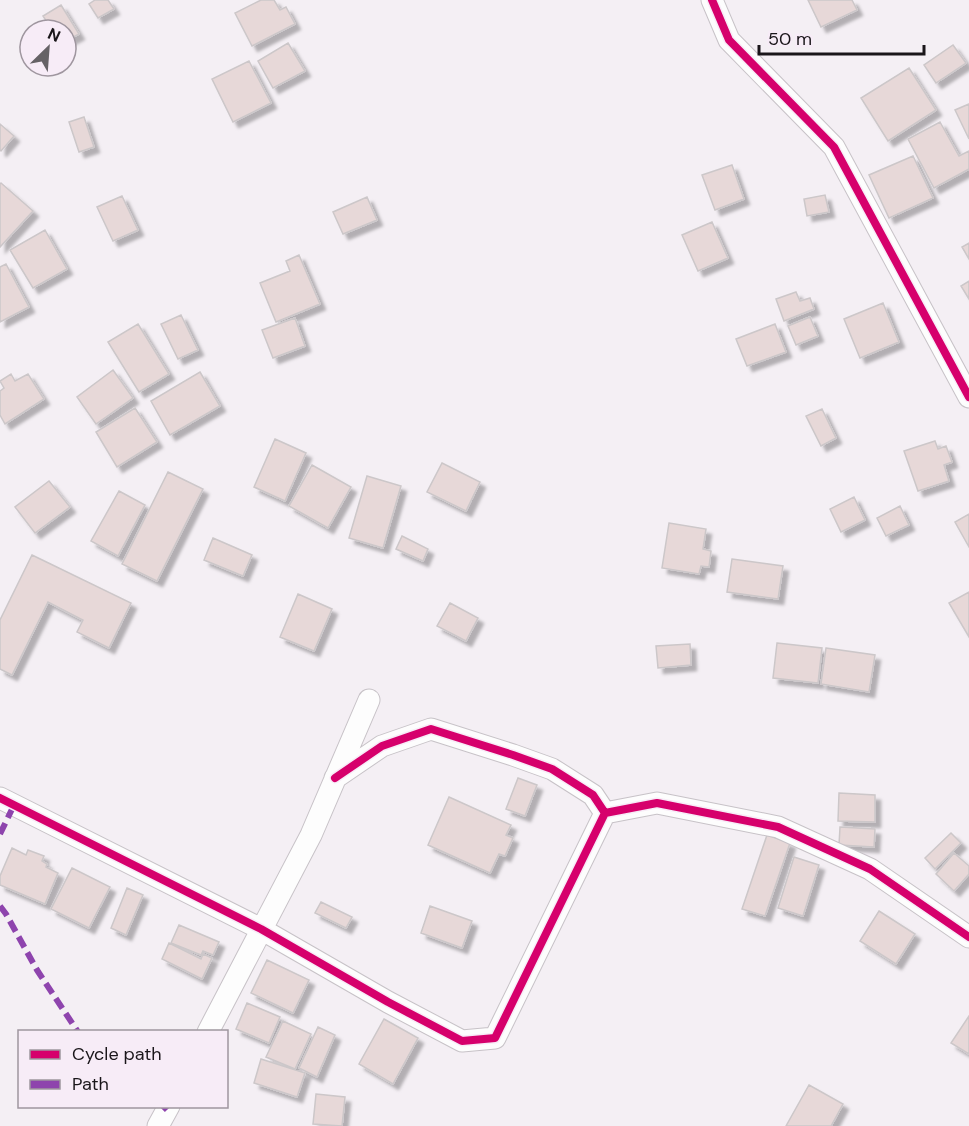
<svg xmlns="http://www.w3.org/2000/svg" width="969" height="1126" font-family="'DM Sans',sans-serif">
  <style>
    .building { fill: #e7d8d8; stroke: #ccc7c9; stroke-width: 1.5; filter: url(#shadow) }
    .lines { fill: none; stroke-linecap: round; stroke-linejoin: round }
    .minor-casing { stroke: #c7c2c7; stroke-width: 23 }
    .minor { stroke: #fdfdfd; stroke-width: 21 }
    .quiet { stroke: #8e44ad; stroke-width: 6; stroke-dasharray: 12 6; stroke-linecap: butt }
    .cycleway-casing { stroke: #f7ecf7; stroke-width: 11 }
    .cycleway { stroke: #d6006c; stroke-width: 8 }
  </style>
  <defs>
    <filter id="shadow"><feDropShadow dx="5.5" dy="5.5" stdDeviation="1.5" flood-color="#0004"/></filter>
  </defs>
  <rect width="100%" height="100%" fill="#f4eff4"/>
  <!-- building -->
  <path class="building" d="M 95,0 L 108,0 L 114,9 L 98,18 L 89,4 Z
    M 261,0 L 274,0 L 280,10 L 286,7 L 295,24 L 252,46 L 235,13 Z
    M 808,0 L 852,0 L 857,10 L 821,27 Z
    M 61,5 L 79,34 L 66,41 L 66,30 L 52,30 L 43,16 Z
    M 288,43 L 305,71 L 273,88 L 258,61 Z
    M 953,45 L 966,63 L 936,83 L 924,65 Z
    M 249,61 L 271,103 L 233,122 L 212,79 Z
    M 909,68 L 936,110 L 888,141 L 861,98 Z
    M 969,104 L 969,139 L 955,110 Z
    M 84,117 L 94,147 L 79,152 L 69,122 Z
    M 940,122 L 959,156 L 969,151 L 969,169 L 934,188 L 908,139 Z
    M 0,124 L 14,136 L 1,151 L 0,150 Z
    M 913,156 L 933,198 L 889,218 L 869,175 Z
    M 732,165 L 744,199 L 715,210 L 702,175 Z
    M 1,183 L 33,211 L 0,247 L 0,184 Z
    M 825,195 L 829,212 L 807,216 L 804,199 Z
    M 122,196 L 138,230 L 113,241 L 97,207 Z
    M 367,197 L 377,220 L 343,234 L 333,212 Z
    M 712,222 L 728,258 L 698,271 L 682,235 Z
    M 45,230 L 67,269 L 33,288 L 10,250 Z
    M 969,243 L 969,259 L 962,247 Z
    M 299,255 L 320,304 L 276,322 L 260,283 L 290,271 L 286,261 Z
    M 6,264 L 29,307 L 0,322 L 0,267 Z
    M 969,281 L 969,299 L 961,286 Z
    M 796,292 L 800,301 L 810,298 L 814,309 L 784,321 L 776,299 Z
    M 883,303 L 899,342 L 860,358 L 844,319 Z
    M 181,315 L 198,350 L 178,359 L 161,324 Z
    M 810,317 L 818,336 L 796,345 L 788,326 Z
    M 295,318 L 305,346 L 273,358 L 262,330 Z
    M 138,324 L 169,374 L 139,392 L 108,342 Z
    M 775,324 L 786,352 L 747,366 L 736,339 Z
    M 113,370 L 133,398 L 96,424 L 77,397 Z
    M 200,372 L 220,406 L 170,435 L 151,401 Z
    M 11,374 L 15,381 L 28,374 L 44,399 L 5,424 L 0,415 L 0,391 L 4,388 L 0,381 Z
    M 135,408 L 157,442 L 117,467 L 96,432 Z
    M 822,409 L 836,438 L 821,446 L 806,416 Z
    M 275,439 L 306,453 L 285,501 L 254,487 Z
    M 935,441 L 938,449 L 946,446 L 952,462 L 944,465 L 949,481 L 918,491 L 904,451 Z
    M 442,463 L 480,482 L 466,511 L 427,492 Z
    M 312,465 L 351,487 L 328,528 L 289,506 Z
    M 168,472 L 203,489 L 157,581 L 122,564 Z
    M 367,476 L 401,486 L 383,548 L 349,538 Z
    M 49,481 L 70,507 L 35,533 L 15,507 Z
    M 119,491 L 145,505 L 118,556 L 91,541 Z
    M 854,497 L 865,520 L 841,532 L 830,509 Z
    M 900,506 L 909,525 L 886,536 L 877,518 Z
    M 969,514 L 969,547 L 955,522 Z
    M 669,523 L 706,529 L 703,549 L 711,551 L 709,567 L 701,566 L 699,574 L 662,568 Z
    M 402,536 L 428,549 L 423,561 L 396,549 Z
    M 213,538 L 252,555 L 243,576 L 204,560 Z
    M 32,555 L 131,603 L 109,648 L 77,632 L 83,620 L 48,602 L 12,675 L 0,669 L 0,620 Z
    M 732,559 L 783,566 L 778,599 L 727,592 Z
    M 969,592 L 969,637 L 949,603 Z
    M 298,594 L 332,609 L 314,651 L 280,637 Z
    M 450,603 L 478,618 L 466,641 L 437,626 Z
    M 777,643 L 822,648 L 818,683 L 773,678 Z
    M 690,644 L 691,665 L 658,668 L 656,646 Z
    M 826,648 L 875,655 L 869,692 L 821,684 Z
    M 518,778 L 537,785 L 525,816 L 506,809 Z
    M 839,793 L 875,795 L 875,822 L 838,821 Z
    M 449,797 L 511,825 L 506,835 L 513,838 L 505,856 L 499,854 L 490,873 L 428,845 Z
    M 840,827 L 875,829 L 874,847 L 839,845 Z
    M 951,833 L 961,843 L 935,869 L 925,858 Z
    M 767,835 L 790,843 L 765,916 L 742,909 Z
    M 12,848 L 26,855 L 28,850 L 44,856 L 42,861 L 47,864 L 46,867 L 58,873 L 45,904 L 0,885 L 0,876 Z
    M 954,853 L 969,866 L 969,874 L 954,891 L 936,874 Z
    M 794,857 L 819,865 L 803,916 L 778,908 Z
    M 72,868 L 110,887 L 89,928 L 51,909 Z
    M 127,888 L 143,895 L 126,935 L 111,928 Z
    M 321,902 L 352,917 L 346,928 L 315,913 Z
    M 430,906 L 472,921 L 462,948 L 421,933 Z
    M 879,911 L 915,934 L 896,964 L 860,941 Z
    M 179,925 L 219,942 L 213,955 L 203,951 L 201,955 L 171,943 Z
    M 169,943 L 201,959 L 203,954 L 212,958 L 202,979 L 162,959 Z
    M 267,960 L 309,980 L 293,1013 L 251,993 Z
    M 247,1003 L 280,1017 L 269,1043 L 236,1029 Z
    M 969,1016 L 969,1054 L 951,1043 Z
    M 384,1019 L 418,1038 L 393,1084 L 359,1064 Z
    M 283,1021 L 311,1034 L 295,1069 L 266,1057 Z
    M 318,1027 L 335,1035 L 317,1077 L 299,1068 Z
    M 261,1059 L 305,1073 L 297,1097 L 254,1083 Z
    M 809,1085 L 843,1104 L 831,1126 L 786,1126 Z
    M 316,1094 L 345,1097 L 342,1126 L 313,1124 Z"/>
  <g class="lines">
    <defs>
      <path id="minor" d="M 712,0 L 729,40 L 834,147 L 969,397
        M 0,798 L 261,929 L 388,1002 L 462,1041 L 495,1038 L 605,813 L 593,795 L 552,769 L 513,755 L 431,729 L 382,746 L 335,778
        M 605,813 L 657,803 L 778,827 L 870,869 L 969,937
        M 208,1032 L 311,835 L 369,700
        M 158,1126 L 169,1106"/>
    </defs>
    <!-- minor casing -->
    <use href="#minor" class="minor-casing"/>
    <!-- minor -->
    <use href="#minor" class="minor"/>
    <!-- quiet -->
    <path class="quiet" d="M 0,834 L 14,805
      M 0,906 L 6,914 L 37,970 L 78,1032
      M 163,1106 L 167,1110"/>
    <defs>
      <path id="cycleway" d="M 712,0 L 729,40 L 834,147 L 969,397
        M 0,798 L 261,929 L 388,1002 L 462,1041 L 495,1038 L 605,813 L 593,795 L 552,769 L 513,755 L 431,729 L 382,746 L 335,778
        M 605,813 L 657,803 L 778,827 L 870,869 L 969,937"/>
    </defs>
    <!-- cycleway casing -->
    <use href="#cycleway" class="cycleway-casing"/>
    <!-- cycleway -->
    <use href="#cycleway" class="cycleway"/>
  </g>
  <!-- legend -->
  <rect x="18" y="1030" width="210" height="78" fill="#f7ecf7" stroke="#9f969f" stroke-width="1.5"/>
  <rect x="30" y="1050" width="30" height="9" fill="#d6006c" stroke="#9f969f" stroke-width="1.5"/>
  <text x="72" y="1060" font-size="18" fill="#1a161a">Cycle path</text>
  <rect x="30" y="1080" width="30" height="9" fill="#8e44ad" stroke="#9f969f" stroke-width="1.5"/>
  <text x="72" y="1090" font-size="18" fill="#1a161a">Path</text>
  <!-- north arrow -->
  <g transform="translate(48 48) rotate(25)"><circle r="28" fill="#f7ecf7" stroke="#9f969f" stroke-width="1.5"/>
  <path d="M0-4.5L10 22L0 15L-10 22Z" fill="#666266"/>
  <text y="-9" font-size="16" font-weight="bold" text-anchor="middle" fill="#1a161a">N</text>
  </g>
  <!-- scale -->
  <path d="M759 45v9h165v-9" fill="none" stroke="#1a161a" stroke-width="3"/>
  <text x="768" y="45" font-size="18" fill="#1a161a" stroke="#f7ecf7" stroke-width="4.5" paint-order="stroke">50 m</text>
</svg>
